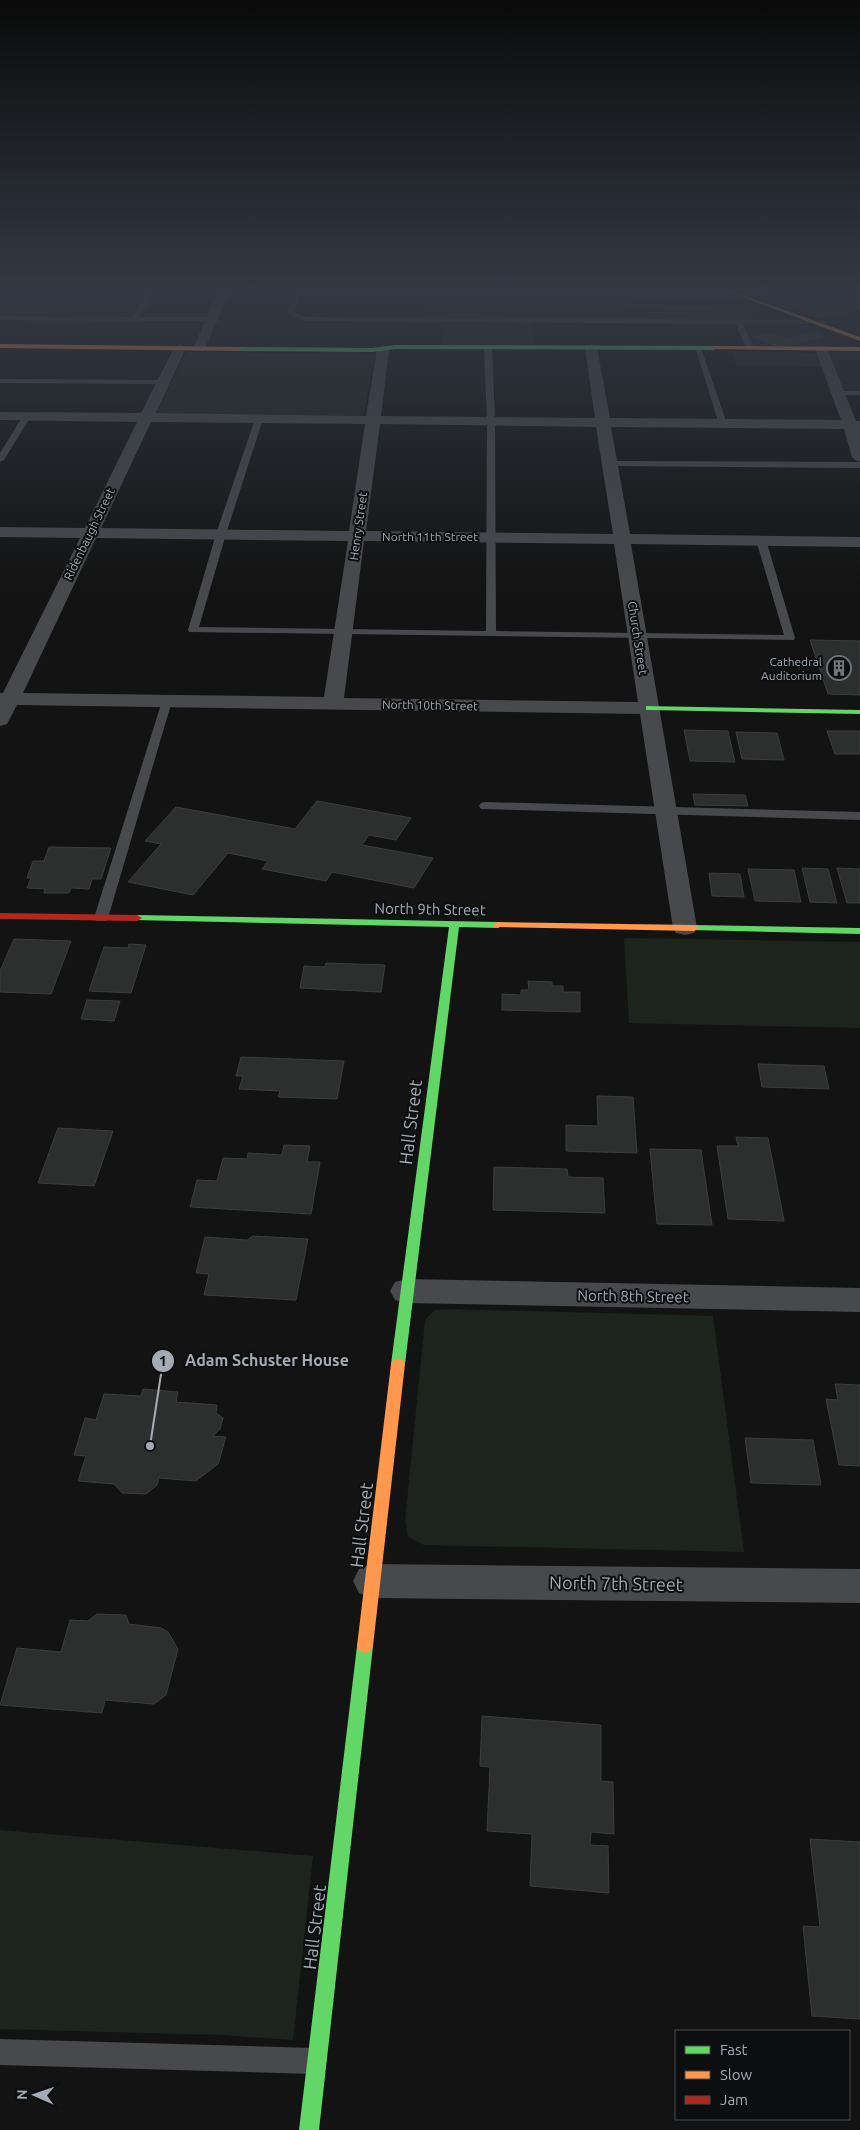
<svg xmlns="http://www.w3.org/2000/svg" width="860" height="2130" font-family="Ubuntu,sans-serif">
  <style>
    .built { fill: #1d1d1f }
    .green { fill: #1d241d }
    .building { fill: #2d2e2e; stroke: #3b3d3f }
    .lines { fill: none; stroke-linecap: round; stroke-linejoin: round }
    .lane { fill: #47494c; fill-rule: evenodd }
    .street { fill: #47494c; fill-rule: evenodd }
    .fast { fill: #63d668; fill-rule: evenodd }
    .slow { fill: #ff974d; fill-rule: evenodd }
    .jam { fill: #b3261e; fill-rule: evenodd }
    .labels { text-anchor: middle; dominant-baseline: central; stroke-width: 4; stroke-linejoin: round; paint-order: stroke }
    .far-street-label { font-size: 12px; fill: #a4abb5; stroke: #0d0e0f }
    .far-poi-label { font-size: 12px; fill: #a4abb5; stroke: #0d0e0f; text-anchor: end }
    .street-label { font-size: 15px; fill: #a4abb5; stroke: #0d0e0f }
    .near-street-label { font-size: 18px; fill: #a4abb5; stroke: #0d0e0f }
    .leader { fill: none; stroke: #a4abb5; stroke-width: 2 }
    .callout-dot { fill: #a4abb5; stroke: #0d0e0f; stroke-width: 2 }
    .mark-label { font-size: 15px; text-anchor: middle; font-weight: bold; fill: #111 }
    .callout-label { font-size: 16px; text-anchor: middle; font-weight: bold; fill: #a4abb5; stroke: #0d0e0f; stroke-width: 4; stroke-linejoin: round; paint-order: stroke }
  </style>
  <rect width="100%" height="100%" fill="#131313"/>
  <!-- built -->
  <path class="built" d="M 733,290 L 845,290 L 860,295 L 860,335 Z
    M 550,294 L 727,296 L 789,319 L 552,318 Z
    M 743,322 L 798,322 L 857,345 L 855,346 L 753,346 Z
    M 828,351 L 860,351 L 860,395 L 845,395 Z"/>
  <!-- green -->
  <path class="green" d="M 0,290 L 148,290 L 133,317 L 0,315 Z
    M 425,293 L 550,294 L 552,318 L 421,318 Z
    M 533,320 L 534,346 L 442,345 L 444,321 Z
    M 731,351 L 816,353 L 821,367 L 737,366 Z
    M 189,352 L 373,354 L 375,355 L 364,414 L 360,416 L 158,414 L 157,411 L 186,353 Z
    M 624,938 L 860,942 L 860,1028 L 629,1023 Z
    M 447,1309 L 713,1316 L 744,1552 L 424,1545 L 408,1537 L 405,1521 L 425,1320 L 434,1310 Z
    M 0,1830 L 313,1856 L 293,2040 L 221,2035 L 0,2029 Z"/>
  <!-- building -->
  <path class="building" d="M 796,297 L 817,305 L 798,308 L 778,301 Z
    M 860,298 L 860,309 L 819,317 L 799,310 Z
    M 595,304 L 704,306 L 710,306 L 711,309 L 700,310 L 624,309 L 624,311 L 615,311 L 596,310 Z
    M 812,333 L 822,337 L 780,347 L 753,337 L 769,334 L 784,339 Z
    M 810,640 L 860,641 L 860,695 L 828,694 Z
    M 684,730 L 728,731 L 735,762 L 690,761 Z
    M 827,731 L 860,731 L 860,754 L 835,754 Z
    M 736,732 L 777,733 L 784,760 L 742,759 Z
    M 693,794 L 745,795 L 748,806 L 695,805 Z
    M 317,801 L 411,818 L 396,840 L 369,835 L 362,845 L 433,858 L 414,888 L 332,872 L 326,881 L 262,869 L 268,861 L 228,853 L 193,895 L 128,882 L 161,844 L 145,841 L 176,807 L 295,829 Z
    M 49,847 L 111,848 L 101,879 L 92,879 L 89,889 L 71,888 L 69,893 L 44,893 L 45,889 L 27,888 L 31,878 L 27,878 L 33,861 L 44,861 Z
    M 802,868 L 828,869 L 837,903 L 810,902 Z
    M 837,868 L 860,869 L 860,903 L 847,903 Z
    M 748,869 L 794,870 L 801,902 L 755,901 Z
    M 709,873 L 740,874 L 744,897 L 712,896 Z
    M 14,939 L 71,941 L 51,994 L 0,992 L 0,971 Z
    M 129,944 L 146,945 L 131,993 L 89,991 L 104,947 L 128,948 Z
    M 326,963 L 385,965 L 381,992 L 300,988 L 304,966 L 325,967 Z
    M 528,981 L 552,982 L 552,986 L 563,986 L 563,992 L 580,992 L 580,1012 L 502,1010 L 502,994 L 521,995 L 521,990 L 529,990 Z
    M 87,1000 L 120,1001 L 114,1021 L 81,1019 Z
    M 241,1057 L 344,1061 L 337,1099 L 278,1097 L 280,1091 L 239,1089 L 243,1076 L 236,1076 Z
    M 758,1064 L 824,1066 L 829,1089 L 762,1087 Z
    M 597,1096 L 633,1097 L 637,1153 L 566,1151 L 566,1125 L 598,1126 Z
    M 58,1128 L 113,1131 L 94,1186 L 38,1183 Z
    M 736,1137 L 768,1138 L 784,1221 L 728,1219 L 717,1146 L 738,1146 Z
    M 284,1145 L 310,1146 L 307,1162 L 320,1162 L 311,1214 L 190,1207 L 197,1180 L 217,1181 L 223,1158 L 247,1159 L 248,1153 L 282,1155 Z
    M 650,1149 L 701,1150 L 712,1225 L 657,1224 Z
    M 494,1167 L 567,1169 L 568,1177 L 603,1178 L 605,1213 L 493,1210 Z
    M 253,1236 L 308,1239 L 296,1300 L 204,1295 L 209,1274 L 196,1273 L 205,1237 L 247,1240 Z
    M 835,1384 L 860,1385 L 860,1466 L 839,1465 L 826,1399 L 838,1400 Z
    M 143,1389 L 178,1392 L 176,1402 L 217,1405 L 216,1413 L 223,1418 L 220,1429 L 213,1436 L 226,1437 L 218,1464 L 196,1481 L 159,1478 L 157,1485 L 146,1494 L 122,1493 L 114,1484 L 78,1481 L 86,1456 L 74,1455 L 85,1418 L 96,1420 L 104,1394 L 141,1396 Z
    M 745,1438 L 813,1440 L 821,1485 L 751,1483 Z
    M 97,1614 L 126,1615 L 129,1624 L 161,1628 L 168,1632 L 178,1649 L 166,1695 L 154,1704 L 105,1700 L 102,1713 L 0,1705 L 17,1648 L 61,1652 L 70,1620 L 88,1621 Z
    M 482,1716 L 601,1725 L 601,1781 L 613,1782 L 614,1834 L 591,1832 L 590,1845 L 608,1846 L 609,1893 L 530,1886 L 532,1834 L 487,1831 L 490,1767 L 480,1766 Z
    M 810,1839 L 860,1842 L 860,2019 L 812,2016 L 803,1926 L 820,1927 Z"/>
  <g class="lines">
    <!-- lane -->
    <path class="lane" d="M 149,290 L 155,290 L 139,317 L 212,317 L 215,319 L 212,321 L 0,320 L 0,316 L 132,317 Z
      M 296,290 L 302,290 L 294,312 L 306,317 L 813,320 L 816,322 L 813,324 L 743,324 L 754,348 L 750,350 L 746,348 L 736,324 L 305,321 L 287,313 Z
      M 756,290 L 771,290 L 737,296 L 734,294 Z
      M 848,290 L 860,291 L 860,295 L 849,291 Z
      M 488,346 L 492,348 L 495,421 L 496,631 L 784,635 L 756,540 L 761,537 L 766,540 L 795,638 L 794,640 L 189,632 L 188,630 L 216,534 L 255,419 L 259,417 L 263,419 L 226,534 L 199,627 L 486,631 L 487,421 L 484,348 Z
      M 695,347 L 701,348 L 727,424 L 726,426 L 719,424 Z
      M 0,379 L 162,380 L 166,382 L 162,384 L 0,383 Z
      M 835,391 L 860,391 L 860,395 L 838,395 L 834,393 Z
      M 24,414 L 31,416 L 4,460 L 0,462 L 0,453 Z
      M 610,461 L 860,462 L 860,468 L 607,466 L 607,462 Z
      M 167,698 L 172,701 L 108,918 L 106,921 L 96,921 L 94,918 L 162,701 Z
      M 485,802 L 860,812 L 860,820 L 481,809 L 479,806 L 481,803 Z
      M 0,2039 L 313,2048 L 322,2052 L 326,2061 L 322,2070 L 313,2074 L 0,2065 Z"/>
    <!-- street -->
    <path class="street" d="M 219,290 L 231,290 L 205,348 L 204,351 L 194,351 L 193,348 Z
      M 293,290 L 737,290 L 743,294 L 737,298 L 299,294 Z
      M 180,344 L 186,348 L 156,413 L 366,416 L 377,349 L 383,345 L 389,349 L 381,416 L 595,418 L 585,348 L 591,344 L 597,348 L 610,418 L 841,420 L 815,349 L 816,346 L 826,346 L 856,421 L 860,421 L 860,462 L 855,460 L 852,457 L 844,429 L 611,427 L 630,534 L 860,537 L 860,547 L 631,544 L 697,928 L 694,933 L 685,935 L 676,933 L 673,928 L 640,714 L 17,705 L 7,724 L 0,726 L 0,693 L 3,693 L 80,538 L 0,537 L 0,527 L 85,528 L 137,422 L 0,420 L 0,412 L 141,413 L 174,348 ZM 151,422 L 365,424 L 349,531 L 101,528 ZM 380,424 L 596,427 L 613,534 L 366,531 ZM 96,538 L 348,541 L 324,697 L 23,693 ZM 364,541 L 614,544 L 638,702 L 344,698 Z
      M 406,1279 L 860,1288 L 860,1312 L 406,1303 L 395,1300 L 390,1291 L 395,1282 Z
      M 372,1564 L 860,1569 L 860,1603 L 372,1598 L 359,1593 L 353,1581 L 359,1569 Z"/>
    <!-- fast -->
    <path class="fast" d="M 395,345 L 714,346 L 717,348 L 714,350 L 395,349 L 372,352 L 239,351 L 236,349 L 239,347 L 372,348 Z
      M 646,706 L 860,710 L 860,714 L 649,710 L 646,710 Z
      M 137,915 L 498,922 L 503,925 L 498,928 L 459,927 L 405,1364 L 403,1368 L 398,1369 L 393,1368 L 391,1364 L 449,927 L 133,920 L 132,918 L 133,916 Z
      M 694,925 L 860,928 L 860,934 L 690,930 L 689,928 L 690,926 Z
      M 365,1639 L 371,1641 L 373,1646 L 319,2130 L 299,2130 L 357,1646 L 359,1641 Z"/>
    <!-- slow -->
    <path class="slow" d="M 723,290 L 729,290 L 860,337 L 860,341 Z
      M 0,344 L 239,347 L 242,349 L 239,351 L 0,348 Z
      M 714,346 L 860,347 L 860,351 L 712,349 Z
      M 498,922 L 694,925 L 699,928 L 694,931 L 494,927 L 493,925 Z
      M 398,1359 L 403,1360 L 405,1364 L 373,1646 L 371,1651 L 365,1653 L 359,1651 L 357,1646 L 391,1364 L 393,1360 Z"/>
    <!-- jam -->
    <path class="jam" d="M 0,913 L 137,915 L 142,918 L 137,921 L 0,919 Z"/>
  </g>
  <!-- sky -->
  <linearGradient id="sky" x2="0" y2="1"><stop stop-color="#0a0a0a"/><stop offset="0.49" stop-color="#333944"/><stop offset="1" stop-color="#333944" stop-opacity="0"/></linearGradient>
  <rect width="860" height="588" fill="url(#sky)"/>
  <!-- icons -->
  <defs>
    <symbol id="building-ring" viewBox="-11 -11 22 22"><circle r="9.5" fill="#0d0e0f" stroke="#71767c" stroke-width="1.5"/><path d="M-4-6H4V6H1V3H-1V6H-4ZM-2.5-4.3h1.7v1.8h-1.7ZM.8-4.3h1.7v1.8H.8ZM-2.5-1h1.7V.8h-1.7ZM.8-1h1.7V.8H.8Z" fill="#71767c"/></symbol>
  </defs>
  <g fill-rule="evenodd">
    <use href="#building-ring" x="825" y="654" width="28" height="28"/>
  </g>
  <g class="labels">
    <!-- far-street labels -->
    <g class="far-street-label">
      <text transform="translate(358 526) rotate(-82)">Henry Street</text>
      <text transform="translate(89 534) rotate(-64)">Ridenbaugh Street</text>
      <text x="430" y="536">North 11th Street</text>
      <text transform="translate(638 638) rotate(81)">Church Street</text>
      <text transform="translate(430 705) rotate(1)">North 10th Street</text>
    </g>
    <!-- far-poi labels -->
    <g class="far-poi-label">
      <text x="822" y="661">Cathedral<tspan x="822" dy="14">Auditorium</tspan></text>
    </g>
    <!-- street labels -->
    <g class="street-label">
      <text transform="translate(430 909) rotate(1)">North 9th Street</text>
      <text transform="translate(633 1296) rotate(1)">North 8th Street</text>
    </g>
    <!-- near-street labels -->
    <g class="near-street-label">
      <text transform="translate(410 1122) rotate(-83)">Hall Street</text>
      <text transform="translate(361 1525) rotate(-83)">Hall Street</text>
      <text transform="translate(616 1583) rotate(1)">North 7th Street</text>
      <text transform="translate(314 1927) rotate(-83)">Hall Street</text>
    </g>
  </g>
  <!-- callouts -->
  <path class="leader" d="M150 1446L163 1361"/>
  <g class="callout-dot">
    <circle cx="150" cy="1446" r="5"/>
    <circle cx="163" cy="1361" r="12"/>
  </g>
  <g class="mark-label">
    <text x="163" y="1366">1</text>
  </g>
  <g class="callout-label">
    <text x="267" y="1366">Adam Schuster House</text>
  </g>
  <!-- legend -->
  <rect x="675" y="2030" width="175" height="90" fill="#0d0e0f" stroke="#494d51"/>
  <rect x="685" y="2046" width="25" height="8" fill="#63d668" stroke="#494d51"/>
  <text x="720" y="2055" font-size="15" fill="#a4abb5">Fast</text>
  <rect x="685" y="2071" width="25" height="8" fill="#ff974d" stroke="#494d51"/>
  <text x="720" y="2080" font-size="15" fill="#a4abb5">Slow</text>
  <rect x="685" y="2096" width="25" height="8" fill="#b3261e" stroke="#494d51"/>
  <text x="720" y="2105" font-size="15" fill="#a4abb5">Jam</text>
  <!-- north arrow -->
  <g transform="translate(35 2095) rotate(272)" stroke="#0d0e0f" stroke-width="4" paint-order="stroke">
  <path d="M0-4L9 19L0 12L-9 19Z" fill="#a4abb5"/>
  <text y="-8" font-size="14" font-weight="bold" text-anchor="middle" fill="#a4abb5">N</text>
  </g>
</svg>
